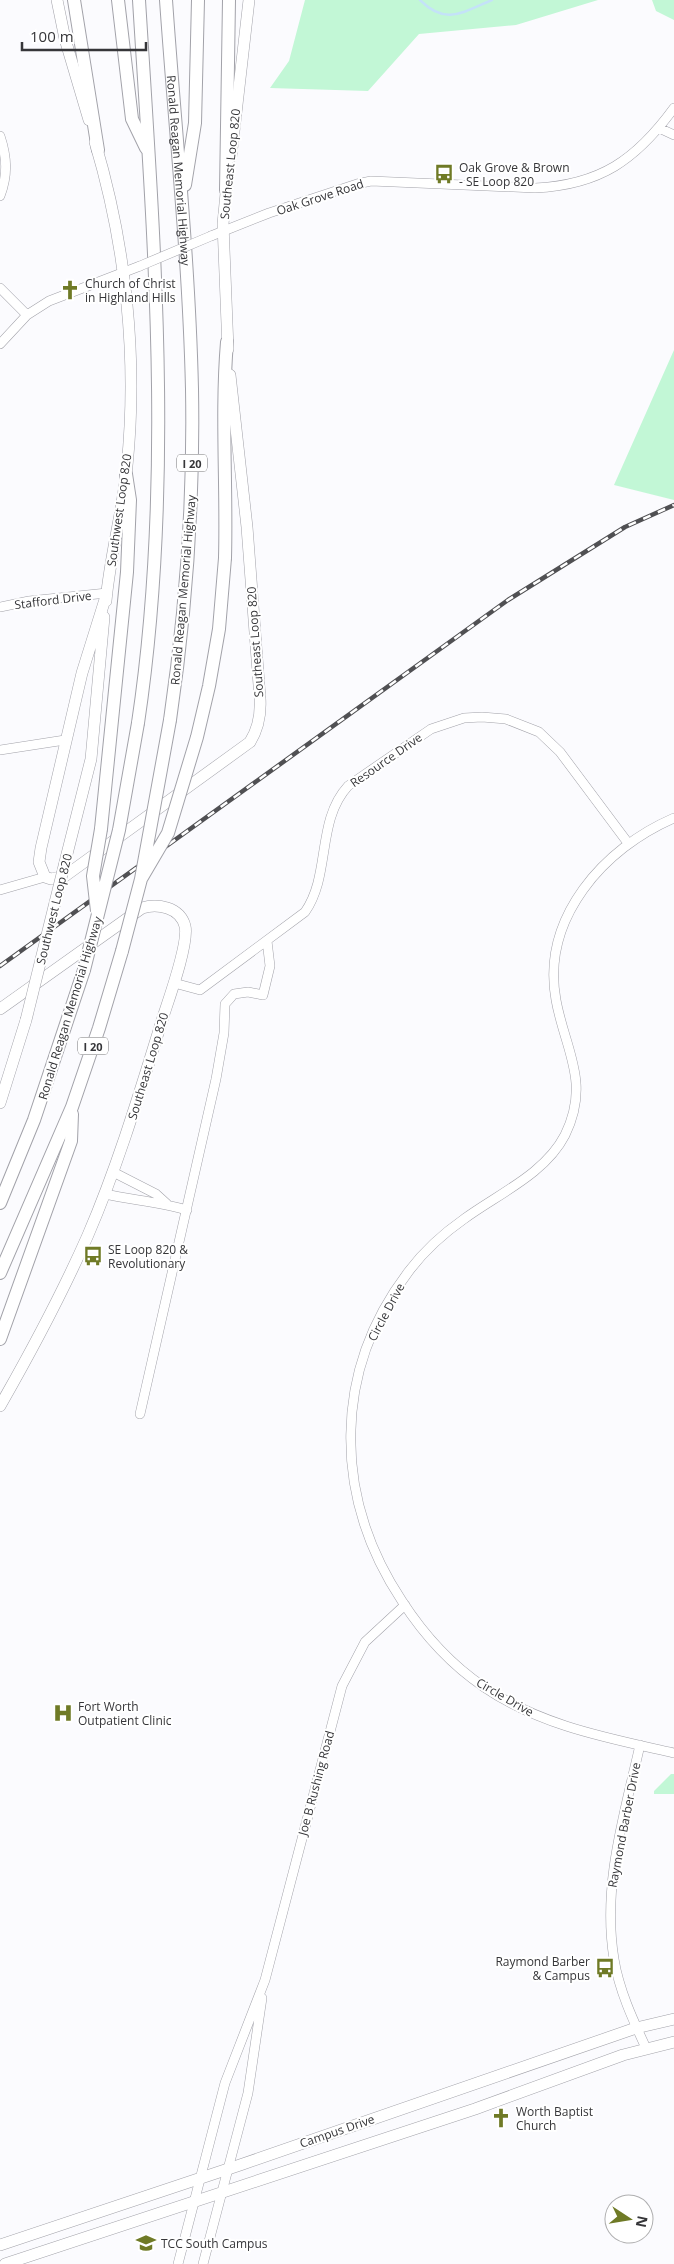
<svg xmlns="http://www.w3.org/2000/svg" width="674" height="2264" font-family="'Open Sans',sans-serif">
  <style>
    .green { fill: #c2f7d6 }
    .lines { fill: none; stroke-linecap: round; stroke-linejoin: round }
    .stream { stroke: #c4e2f8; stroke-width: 2.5 }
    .minor-casing { stroke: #a2a2a9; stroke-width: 10 }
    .major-casing { stroke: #a2a2a9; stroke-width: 12 }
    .highway-casing { stroke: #a2a2a9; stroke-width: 14 }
    .minor { stroke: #fff; stroke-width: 9 }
    .major { stroke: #fff; stroke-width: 11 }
    .highway { stroke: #fff; stroke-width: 12 }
    .rail-casing { stroke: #505053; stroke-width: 4.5 }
    .rail { stroke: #fff; stroke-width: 2.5; stroke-dasharray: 8; stroke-linecap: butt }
    .minor-bridge-casing { stroke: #a2a2a9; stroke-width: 10; stroke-linecap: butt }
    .major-bridge-casing { stroke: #a2a2a9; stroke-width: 12; stroke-linecap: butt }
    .highway-bridge-casing { stroke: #a2a2a9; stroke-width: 14; stroke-linecap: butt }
    .minor-bridge { stroke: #fff; stroke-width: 9 }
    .major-bridge { stroke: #fff; stroke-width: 11 }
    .highway-bridge { stroke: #fff; stroke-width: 12 }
    .labels { text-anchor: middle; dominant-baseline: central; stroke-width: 4; stroke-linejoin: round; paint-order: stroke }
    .shield { fill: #fff; stroke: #727274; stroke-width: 1 }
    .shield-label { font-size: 11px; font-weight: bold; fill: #363639 }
    .street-label { font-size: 12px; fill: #363639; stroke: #fff }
    .poi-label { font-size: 12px; fill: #363639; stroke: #fff; text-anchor: start }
  </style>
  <rect width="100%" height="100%" fill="#fbfbfe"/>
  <!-- green -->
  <path class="green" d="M 305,0 L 598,0 L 516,25 L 419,34 L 368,91 L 270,88 L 289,61 Z
    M 652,0 L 674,0 L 674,20 L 656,11 Z
    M 674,350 L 674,500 L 614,485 Z
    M 671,1774 L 674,1774 L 674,1794 L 654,1794 L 654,1791 Z"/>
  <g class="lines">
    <!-- stream -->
    <path class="stream" d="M 420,0 C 446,26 463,12 492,0"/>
    <defs>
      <path id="minor" d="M 659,128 L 674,135
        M 0,136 C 7,157 8,175 0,196
        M 211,236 L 269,213 L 357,184 L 371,181 L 535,188 C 600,185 636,160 674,108
        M 0,288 L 27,315
        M 0,344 L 27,315 L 49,301 L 140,266
        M 0,607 L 29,601 L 107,593
        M 0,750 L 65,740
        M 674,818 C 604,848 541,918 556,1000 C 565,1050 591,1082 565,1135 C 545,1174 498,1194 464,1219 C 444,1233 424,1251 409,1271 C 332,1371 333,1497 402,1601 C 424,1635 450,1664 484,1687 C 541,1726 608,1738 674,1753
        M 0,890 L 45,877
        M 174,983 L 200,990 L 305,912 C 331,875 316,821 348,786 L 431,729 L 464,718 L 482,717 L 506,719 L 539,732 L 560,752 L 628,843
        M 113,1172 L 156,1194 L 167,1204
        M 105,1194 C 132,1200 160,1202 187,1210
        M 140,1414 L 216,1079 L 224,1033 L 225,1004 L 234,994 L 248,992 L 263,995 L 270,966 L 267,941
        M 640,1745 C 624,1816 602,1886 614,1959 C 619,1990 633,2020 646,2048
        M 178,2264 L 225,2083 L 265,1980 L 342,1686 L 365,1642 L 405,1605
        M 203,2264 L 248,2093 L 262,1998"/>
      <path id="major" d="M 57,0 L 65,39 L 89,120
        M 95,142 C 126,246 138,358 127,466 C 123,511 110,555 106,601
        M 231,157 L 249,0
        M 227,183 L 223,224 L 228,349
        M 107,593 L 82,673 L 41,848 L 39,862 L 45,877 L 51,879 L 65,876 L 250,742 C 258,729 261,713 260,698 L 247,527 L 230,375
        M 67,854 L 91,759 L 104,617
        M 0,1009 L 142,908 C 157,903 180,907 185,926 C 189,942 170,996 164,1014 C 141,1088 119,1163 88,1235 C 62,1294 32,1350 0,1406
        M 0,1103 L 26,1020
        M 0,2245 L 240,2165 L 636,2028 L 674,2019
        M 5,2264 L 475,2109 L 623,2055 L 674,2042"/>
      <g id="highway">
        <path d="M 74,0 L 98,150"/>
        <path d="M 118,0 L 132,119 L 146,148"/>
        <path id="s1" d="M 166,0 C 175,129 189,259 192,389 C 194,500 186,611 170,720"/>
        <path d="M 185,185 L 195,123 L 198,0"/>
        <path d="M 226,190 L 229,0"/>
        <path d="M 225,558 C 227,486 221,414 227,342"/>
        <path d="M 138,723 C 174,483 154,241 139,0"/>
        <path d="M 101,829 L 127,572 L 130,500 L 126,474"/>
        <path d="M 0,1203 L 34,1120 L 84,970"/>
        <path d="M 0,1273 L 72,1107 L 99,1028 L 122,951"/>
        <path d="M 0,1339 L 71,1141 L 72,1114"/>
      </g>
    </defs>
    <!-- minor casing -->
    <use href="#minor" class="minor-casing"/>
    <!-- major casing -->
    <use href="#major" class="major-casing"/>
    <!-- highway casing -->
    <use href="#highway" class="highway-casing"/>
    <!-- minor -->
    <use href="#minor" class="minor"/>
    <!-- major -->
    <use href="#major" class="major"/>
    <!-- highway -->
    <use href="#highway" class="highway"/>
    <defs>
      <path id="rail" d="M 0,966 L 508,600 L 625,527 L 674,505"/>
    </defs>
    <!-- rail casing -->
    <use href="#rail" class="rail-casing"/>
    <!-- rail -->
    <use href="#rail" class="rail"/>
    <defs>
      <path id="minor-bridge" d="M 140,266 L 211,236"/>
      <path id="major-bridge" d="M 26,1020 L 67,854"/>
      <path id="highway-bridge" d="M 141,879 L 168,833 L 197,737 L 209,686 L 219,629 L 225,558
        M 97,911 L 93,876 L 101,829
        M 122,951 L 141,879 L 170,720
        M 84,970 L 119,830 L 138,723"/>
    </defs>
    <!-- minor-bridge casing -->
    <use href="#minor-bridge" class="minor-bridge-casing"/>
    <!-- major-bridge casing -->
    <use href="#major-bridge" class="major-bridge-casing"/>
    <!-- highway-bridge casing -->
    <use href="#highway-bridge" class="highway-bridge-casing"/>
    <!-- minor-bridge -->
    <use href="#minor-bridge" class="minor-bridge"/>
    <!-- major-bridge -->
    <use href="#major-bridge" class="major-bridge"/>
    <!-- highway-bridge -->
    <use href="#highway-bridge" class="highway-bridge"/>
  </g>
  <!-- icons -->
  <defs>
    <symbol id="bus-bare" viewBox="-9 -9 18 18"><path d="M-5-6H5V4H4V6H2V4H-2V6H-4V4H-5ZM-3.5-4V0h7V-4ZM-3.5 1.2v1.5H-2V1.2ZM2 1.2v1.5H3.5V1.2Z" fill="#6f7a26" stroke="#fff" stroke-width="2.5" paint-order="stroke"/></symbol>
    <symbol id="church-bare" viewBox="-9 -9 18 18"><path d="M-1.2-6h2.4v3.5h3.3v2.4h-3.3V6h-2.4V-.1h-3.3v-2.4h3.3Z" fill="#6f7a26" stroke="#fff" stroke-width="2.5" paint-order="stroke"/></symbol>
    <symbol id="hospital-bare" viewBox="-9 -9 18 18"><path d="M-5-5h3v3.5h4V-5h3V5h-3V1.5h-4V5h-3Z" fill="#6f7a26" stroke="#fff" stroke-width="2.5" paint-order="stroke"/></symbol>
    <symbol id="university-bare" viewBox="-9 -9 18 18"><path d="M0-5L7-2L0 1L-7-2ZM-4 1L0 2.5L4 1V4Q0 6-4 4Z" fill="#6f7a26" stroke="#fff" stroke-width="2.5" paint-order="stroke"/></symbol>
  </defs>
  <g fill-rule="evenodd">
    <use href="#bus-bare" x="430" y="160" width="28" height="28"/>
    <use href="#church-bare" x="56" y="276" width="28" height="28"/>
    <use href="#bus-bare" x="79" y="1242" width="28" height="28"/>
    <use href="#hospital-bare" x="49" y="1699" width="28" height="28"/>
    <use href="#bus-bare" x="591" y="1954" width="28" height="28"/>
    <use href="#church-bare" x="487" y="2104" width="28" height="28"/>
    <use href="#university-bare" x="132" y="2229" width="28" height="28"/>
  </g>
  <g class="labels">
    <!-- shield labels -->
    <g class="shield">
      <rect x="177" y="454.5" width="30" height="17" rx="4"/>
      <rect x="78" y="1037.5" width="30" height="17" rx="4"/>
    </g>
    <g class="shield-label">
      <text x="192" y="463">I 20</text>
      <text x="93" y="1046">I 20</text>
    </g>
    <!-- street labels -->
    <g class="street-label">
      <text transform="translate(230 164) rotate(-84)">Southeast Loop 820</text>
      <text stroke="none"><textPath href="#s1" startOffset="171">Ronald Reagan Memorial Highway</textPath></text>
      <text transform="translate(320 197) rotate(-18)">Oak Grove Road</text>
      <text transform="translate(119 510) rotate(-82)">Southwest Loop 820</text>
      <text transform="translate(183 590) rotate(-85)">Ronald Reagan Memorial Highway</text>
      <text transform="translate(53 600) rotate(-7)">Stafford Drive</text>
      <text transform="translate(255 642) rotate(-94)">Southeast Loop 820</text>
      <text transform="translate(386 760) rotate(-35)">Resource Drive</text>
      <text transform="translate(54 909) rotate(-76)">Southwest Loop 820</text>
      <text transform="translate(70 1008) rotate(-73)">Ronald Reagan Memorial Highway</text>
      <text transform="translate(148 1066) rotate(-73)">Southeast Loop 820</text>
      <text transform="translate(386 1312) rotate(-62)">Circle Drive</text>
      <text transform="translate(505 1697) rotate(30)">Circle Drive</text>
      <text transform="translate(316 1783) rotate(-75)">Joe B Rushing Road</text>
      <text transform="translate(624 1825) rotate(-79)">Raymond Barber Drive</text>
      <text transform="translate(337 2131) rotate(-19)">Campus Drive</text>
    </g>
    <!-- poi labels -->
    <g class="poi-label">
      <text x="459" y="167">Oak Grove &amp; Brown<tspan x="459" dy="14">- SE Loop 820</tspan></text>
      <text x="85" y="283">Church of Christ<tspan x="85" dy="14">in Highland Hills</tspan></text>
      <text x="108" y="1249">SE Loop 820 &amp;<tspan x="108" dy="14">Revolutionary</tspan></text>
      <text x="78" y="1706">Fort Worth<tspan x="78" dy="14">Outpatient Clinic</tspan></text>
      <text x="590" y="1961" text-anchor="end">Raymond Barber<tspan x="590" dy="14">&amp; Campus</tspan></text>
      <text x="516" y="2111">Worth Baptist<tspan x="516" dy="14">Church</tspan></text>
      <text x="161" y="2243">TCC South Campus</text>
    </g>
  </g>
  <!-- north arrow -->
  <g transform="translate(629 2219) rotate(102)"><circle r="24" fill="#ffffff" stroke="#afafb0"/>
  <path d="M0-4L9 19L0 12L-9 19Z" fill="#6f7a26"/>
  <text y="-8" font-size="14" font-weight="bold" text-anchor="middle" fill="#363639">N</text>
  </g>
  <!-- scale -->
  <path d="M22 42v8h124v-8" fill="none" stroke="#363639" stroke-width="2.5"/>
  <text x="30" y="42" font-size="15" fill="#363639" stroke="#ffffff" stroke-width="4" paint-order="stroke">100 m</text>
</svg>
